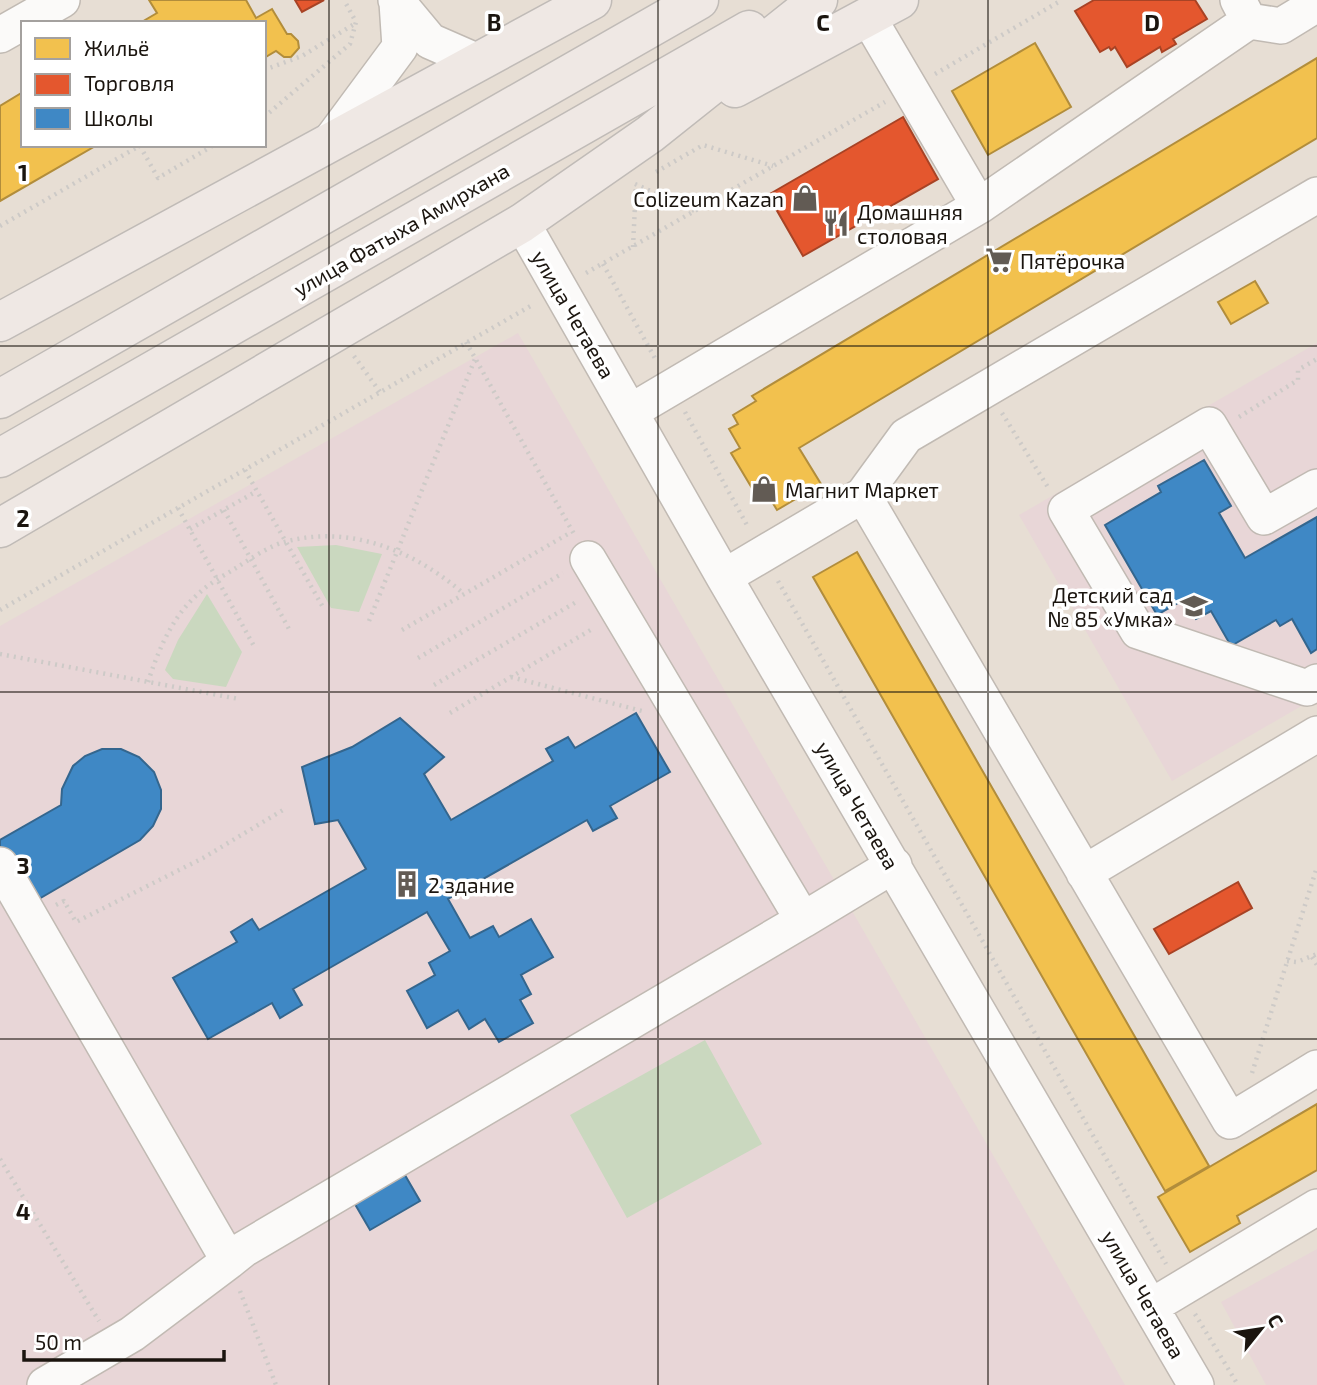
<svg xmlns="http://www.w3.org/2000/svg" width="1317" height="1385" font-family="'Exo 2',sans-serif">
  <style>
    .education { fill: #e8d6d7 }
    .green { fill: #cad8bf }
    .homes { fill: #f2c14e; stroke: #b28d3b; stroke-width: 2 }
    .shops { fill: #e4572e; stroke: #a84325; stroke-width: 2 }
    .schools { fill: #3f88c5; stroke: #34668e; stroke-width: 2 }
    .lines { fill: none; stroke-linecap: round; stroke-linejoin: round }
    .minor-casing { stroke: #c1bab3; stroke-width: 38 }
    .major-casing { stroke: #c0bbb7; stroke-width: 41 }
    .path { stroke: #cdcac7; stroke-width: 4.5; stroke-dasharray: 2 5; stroke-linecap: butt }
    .minor { stroke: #fbfaf9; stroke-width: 35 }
    .major { stroke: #efe8e4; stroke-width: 38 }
    .grid { fill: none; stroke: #1b150f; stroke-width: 2; stroke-opacity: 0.55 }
    .labels { text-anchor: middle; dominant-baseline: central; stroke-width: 7; stroke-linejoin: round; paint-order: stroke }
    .poi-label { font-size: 21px; fill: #1b150f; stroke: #fff; text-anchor: start }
    .street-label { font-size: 21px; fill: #1b150f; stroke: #fff }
    .grid-label { font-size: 23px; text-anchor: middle; font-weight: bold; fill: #1b150f; stroke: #fff; stroke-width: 7; stroke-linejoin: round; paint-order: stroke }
  </style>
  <rect width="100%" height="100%" fill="#e7ded4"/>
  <!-- education -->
  <path class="education" d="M 518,333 L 1089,1321 L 1125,1385 L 0,1385 L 0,626 Z
    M 1317,343 L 1317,697 L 1172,781 L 1019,515 Z
    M 1317,1249 L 1317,1385 L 1266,1385 L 1221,1302 Z"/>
  <!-- green -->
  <path class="green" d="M 336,545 L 382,554 L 359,612 L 331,608 L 297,547 Z
    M 207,594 L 242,652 L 226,687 L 173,679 L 165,670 L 178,640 Z
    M 705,1040 L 762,1144 L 627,1218 L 570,1115 Z"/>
  <!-- homes -->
  <path class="homes" d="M 149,0 L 246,0 L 256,18 L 272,9 L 287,34 L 291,34 L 298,41 L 299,48 L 291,57 L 284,57 L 276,51 L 264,58 L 264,23 L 140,23 L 157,13 Z
    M 1035,43 L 1071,107 L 988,155 L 952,91 Z
    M 1317,58 L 1317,138 L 799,448 L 821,484 L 777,510 L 768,495 L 759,500 L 731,453 L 740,448 L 729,429 L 738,424 L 733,415 L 756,401 L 752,396 Z
    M 23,92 L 23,145 L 97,145 L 0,201 L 0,106 Z
    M 1255,281 L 1268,303 L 1231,324 L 1218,302 Z
    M 857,552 L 1209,1166 L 1165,1191 L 813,577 Z
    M 1317,1104 L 1317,1170 L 1237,1216 L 1240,1223 L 1190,1252 L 1158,1197 Z"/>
  <!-- shops -->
  <path class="shops" d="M 295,0 L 324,0 L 302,12 Z
    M 1094,0 L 1195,0 L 1207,19 L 1173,39 L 1176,44 L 1162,52 L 1160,47 L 1127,67 L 1115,47 L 1111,50 L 1109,47 L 1100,52 L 1075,11 Z
    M 903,117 L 938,179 L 803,256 L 768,195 Z
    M 1238,882 L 1252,908 L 1169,954 L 1154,929 Z"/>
  <!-- schools -->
  <path class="schools" d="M 1204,460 L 1231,506 L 1219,513 L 1245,558 L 1317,517 L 1317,649 L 1311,653 L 1292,619 L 1280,626 L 1276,620 L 1231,646 L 1211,611 L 1196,619 L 1185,599 L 1157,615 L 1105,525 L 1161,492 L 1158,486 Z
    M 636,713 L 670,772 L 610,806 L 617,818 L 593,831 L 587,820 L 448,899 L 470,938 L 493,926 L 499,937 L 531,919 L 553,957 L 521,975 L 531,994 L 520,1000 L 533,1023 L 499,1042 L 485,1019 L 469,1029 L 458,1010 L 427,1028 L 407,991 L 435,975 L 429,963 L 450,951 L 427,912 L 293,989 L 302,1005 L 280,1018 L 272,1003 L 208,1039 L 173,978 L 237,942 L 231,932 L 252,919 L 259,930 L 366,869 L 338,820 L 315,824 L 302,767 L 352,747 L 400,718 L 444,757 L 424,774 L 451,820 L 553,761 L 546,749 L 568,737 L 575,748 Z
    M 102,749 L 121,749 L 139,757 L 154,772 L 161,790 L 161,809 L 153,826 L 140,840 L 32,903 L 0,858 L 0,840 L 61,805 L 62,789 L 73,766 L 85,756 Z
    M 402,1170 L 420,1201 L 370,1230 L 352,1199 Z"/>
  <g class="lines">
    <defs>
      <path id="minor" d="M 396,0 L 430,41 L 478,62
        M 868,17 L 979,206
        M 1249,21 L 1281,26 L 1317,4
        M 0,35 L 62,0
        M 329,143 L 400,47 L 397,2
        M 522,223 L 724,577 L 1196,1385
        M 630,412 L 979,206 L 1249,21 L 1238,0
        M 1317,487 L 1264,517 L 1209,425 L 1066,510 L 1138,631 L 1307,688 L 1317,682
        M 863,495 L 1230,1121 L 1317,1068
        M 724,577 L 863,495 L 906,436 L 1317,195
        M 0,865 L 229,1261 L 244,1249 L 803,920 L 588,559
        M 1084,873 L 1317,734
        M 803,920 L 894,865
        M 1152,1306 L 1317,1207
        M 45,1385 L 132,1334 L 229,1261"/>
      <path id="major" d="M 735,88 L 899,0
        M 0,322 L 592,0
        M 0,399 L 699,0
        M 0,458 L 749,30
        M 0,528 L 522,223 L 650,134 L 818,0"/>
    </defs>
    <!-- minor casing -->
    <use href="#minor" class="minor-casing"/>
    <!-- major casing -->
    <use href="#major" class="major-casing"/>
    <!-- path -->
    <path class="path" d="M 264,70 L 302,56 L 356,23
      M 935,74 L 1062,0
      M 264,117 L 350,44 L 356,22 L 344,0
      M 140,146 L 158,178 L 214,145
      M 656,172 L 703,145 L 773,166
      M 635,184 L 695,211
      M 0,226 L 141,145
      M 633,247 L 636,184
      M 603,264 L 657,362
      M 586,273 L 885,102
      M 466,342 L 574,534
      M 354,356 L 380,392
      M 685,412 L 748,527
      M 1002,413 L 1049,489
      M 1239,417 L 1298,380 L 1298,370 L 1317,359
      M 245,470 L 324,609
      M 178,508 L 255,648
      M 224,510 L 289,629
      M 190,529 L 257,491
      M 778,581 L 1166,1264
      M 0,610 L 534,304
      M 369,621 L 475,359
      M 402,630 L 568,534
      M 0,654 L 239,699
      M 418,658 L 563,573
      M 511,677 L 642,711
      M 148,682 C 158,651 172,617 197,595 C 208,584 223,576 236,568 C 252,558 270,545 288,541 C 353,525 416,552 464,594
      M 434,685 L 578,601
      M 450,713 L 594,628
      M 56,905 L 64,901 L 76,922 L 203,858 L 283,810
      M 1312,957 L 1317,965
      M 1287,961 L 1297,962 L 1317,954
      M 1252,1073 L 1317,867
      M 0,1159 L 99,1321
      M 240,1291 L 276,1385
      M 1195,1314 L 1238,1385"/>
    <!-- minor -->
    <use href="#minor" class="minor"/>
    <!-- major -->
    <use href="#major" class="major"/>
  </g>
  <!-- grid -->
  <path class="grid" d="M 329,0 L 329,1385M 658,0 L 658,1385M 988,0 L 988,1385M 0,346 L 1317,346M 0,692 L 1317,692M 0,1039 L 1317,1039"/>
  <!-- icons -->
  <defs>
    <symbol id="shop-bare" viewBox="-9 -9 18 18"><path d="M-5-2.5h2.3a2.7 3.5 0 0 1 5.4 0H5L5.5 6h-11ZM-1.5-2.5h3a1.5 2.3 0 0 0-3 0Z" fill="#625b54" stroke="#fff" stroke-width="2.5" paint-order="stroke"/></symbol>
    <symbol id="restaurant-bare" viewBox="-9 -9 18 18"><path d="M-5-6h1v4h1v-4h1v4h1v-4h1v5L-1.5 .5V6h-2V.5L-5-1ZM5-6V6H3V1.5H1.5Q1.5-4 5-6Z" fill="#625b54" stroke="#fff" stroke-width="2.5" paint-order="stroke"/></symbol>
    <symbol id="supermarket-bare" viewBox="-9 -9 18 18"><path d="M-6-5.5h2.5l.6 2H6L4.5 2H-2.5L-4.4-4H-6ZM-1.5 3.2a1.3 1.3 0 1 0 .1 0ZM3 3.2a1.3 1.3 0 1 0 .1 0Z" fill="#625b54" stroke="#fff" stroke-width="2.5" paint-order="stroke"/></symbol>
    <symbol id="school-bare" viewBox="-9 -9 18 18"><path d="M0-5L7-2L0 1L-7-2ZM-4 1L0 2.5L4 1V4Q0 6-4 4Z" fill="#625b54" stroke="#fff" stroke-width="2.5" paint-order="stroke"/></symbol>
    <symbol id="building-bare" viewBox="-9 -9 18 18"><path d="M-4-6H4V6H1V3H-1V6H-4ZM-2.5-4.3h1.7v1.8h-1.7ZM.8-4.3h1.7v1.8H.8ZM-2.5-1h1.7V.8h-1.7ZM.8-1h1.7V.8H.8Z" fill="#625b54" stroke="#fff" stroke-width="2.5" paint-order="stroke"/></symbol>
  </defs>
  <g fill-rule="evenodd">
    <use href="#shop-bare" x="786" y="179" width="38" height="38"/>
    <use href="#restaurant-bare" x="817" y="204" width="38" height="38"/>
    <use href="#supermarket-bare" x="980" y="241" width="38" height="38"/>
    <use href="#shop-bare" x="745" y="470" width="38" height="38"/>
    <use href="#school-bare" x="1175" y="587" width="38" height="38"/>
    <use href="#building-bare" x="388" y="865" width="38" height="38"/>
  </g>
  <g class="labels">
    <!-- poi labels -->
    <g class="poi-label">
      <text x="784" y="198" text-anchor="end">Colizeum Kazan</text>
      <text x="857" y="211">Домашняя<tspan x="857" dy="24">столовая</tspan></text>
      <text x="1020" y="260">Пятёрочка</text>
      <text x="785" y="489">Магнит Маркет</text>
      <text x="1173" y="594" text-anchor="end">Детский сад<tspan x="1173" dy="24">№ 85 «Умка»</tspan></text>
      <text x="428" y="884">2 здание</text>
    </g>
    <!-- street labels -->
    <g class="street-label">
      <text transform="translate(401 229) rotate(-30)">улица Фатыха Амирхана</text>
      <text transform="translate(574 314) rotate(60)">улица Четаева</text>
      <text transform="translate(858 805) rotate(60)">улица Четаева</text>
      <text transform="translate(1144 1294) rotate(60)">улица Четаева</text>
    </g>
  </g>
  <g class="grid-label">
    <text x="494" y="31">B</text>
    <text x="823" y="31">C</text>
    <text x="1152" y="31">D</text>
    <text x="23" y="181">1</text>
    <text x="23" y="527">2</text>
    <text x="23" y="874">3</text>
    <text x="23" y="1220">4</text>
  </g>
  <!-- legend -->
  <rect x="21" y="21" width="245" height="126" fill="#ffffff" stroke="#a4a19f" stroke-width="2"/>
  <rect x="35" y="38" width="35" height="21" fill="#f2c14e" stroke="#a4a19f" stroke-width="2"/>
  <text x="84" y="56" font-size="21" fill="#1b150f">Жильё</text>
  <rect x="35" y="74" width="35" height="21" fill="#e4572e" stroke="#a4a19f" stroke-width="2"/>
  <text x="84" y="91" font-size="21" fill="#1b150f">Торговля</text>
  <rect x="35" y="108" width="35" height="21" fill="#3f88c5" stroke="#a4a19f" stroke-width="2"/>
  <text x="84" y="126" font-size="21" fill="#1b150f">Школы</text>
  <!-- north arrow -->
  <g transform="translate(1261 1329) rotate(60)" stroke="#ffffff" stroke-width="5" paint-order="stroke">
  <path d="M0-5L12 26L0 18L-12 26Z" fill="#1b150f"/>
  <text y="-10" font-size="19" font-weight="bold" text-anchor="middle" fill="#1b150f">С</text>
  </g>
  <!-- scale -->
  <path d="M24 1350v10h200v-10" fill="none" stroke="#1b150f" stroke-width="3.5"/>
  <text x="35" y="1350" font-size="21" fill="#1b150f" stroke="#ffffff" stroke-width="5" paint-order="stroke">50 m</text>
</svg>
